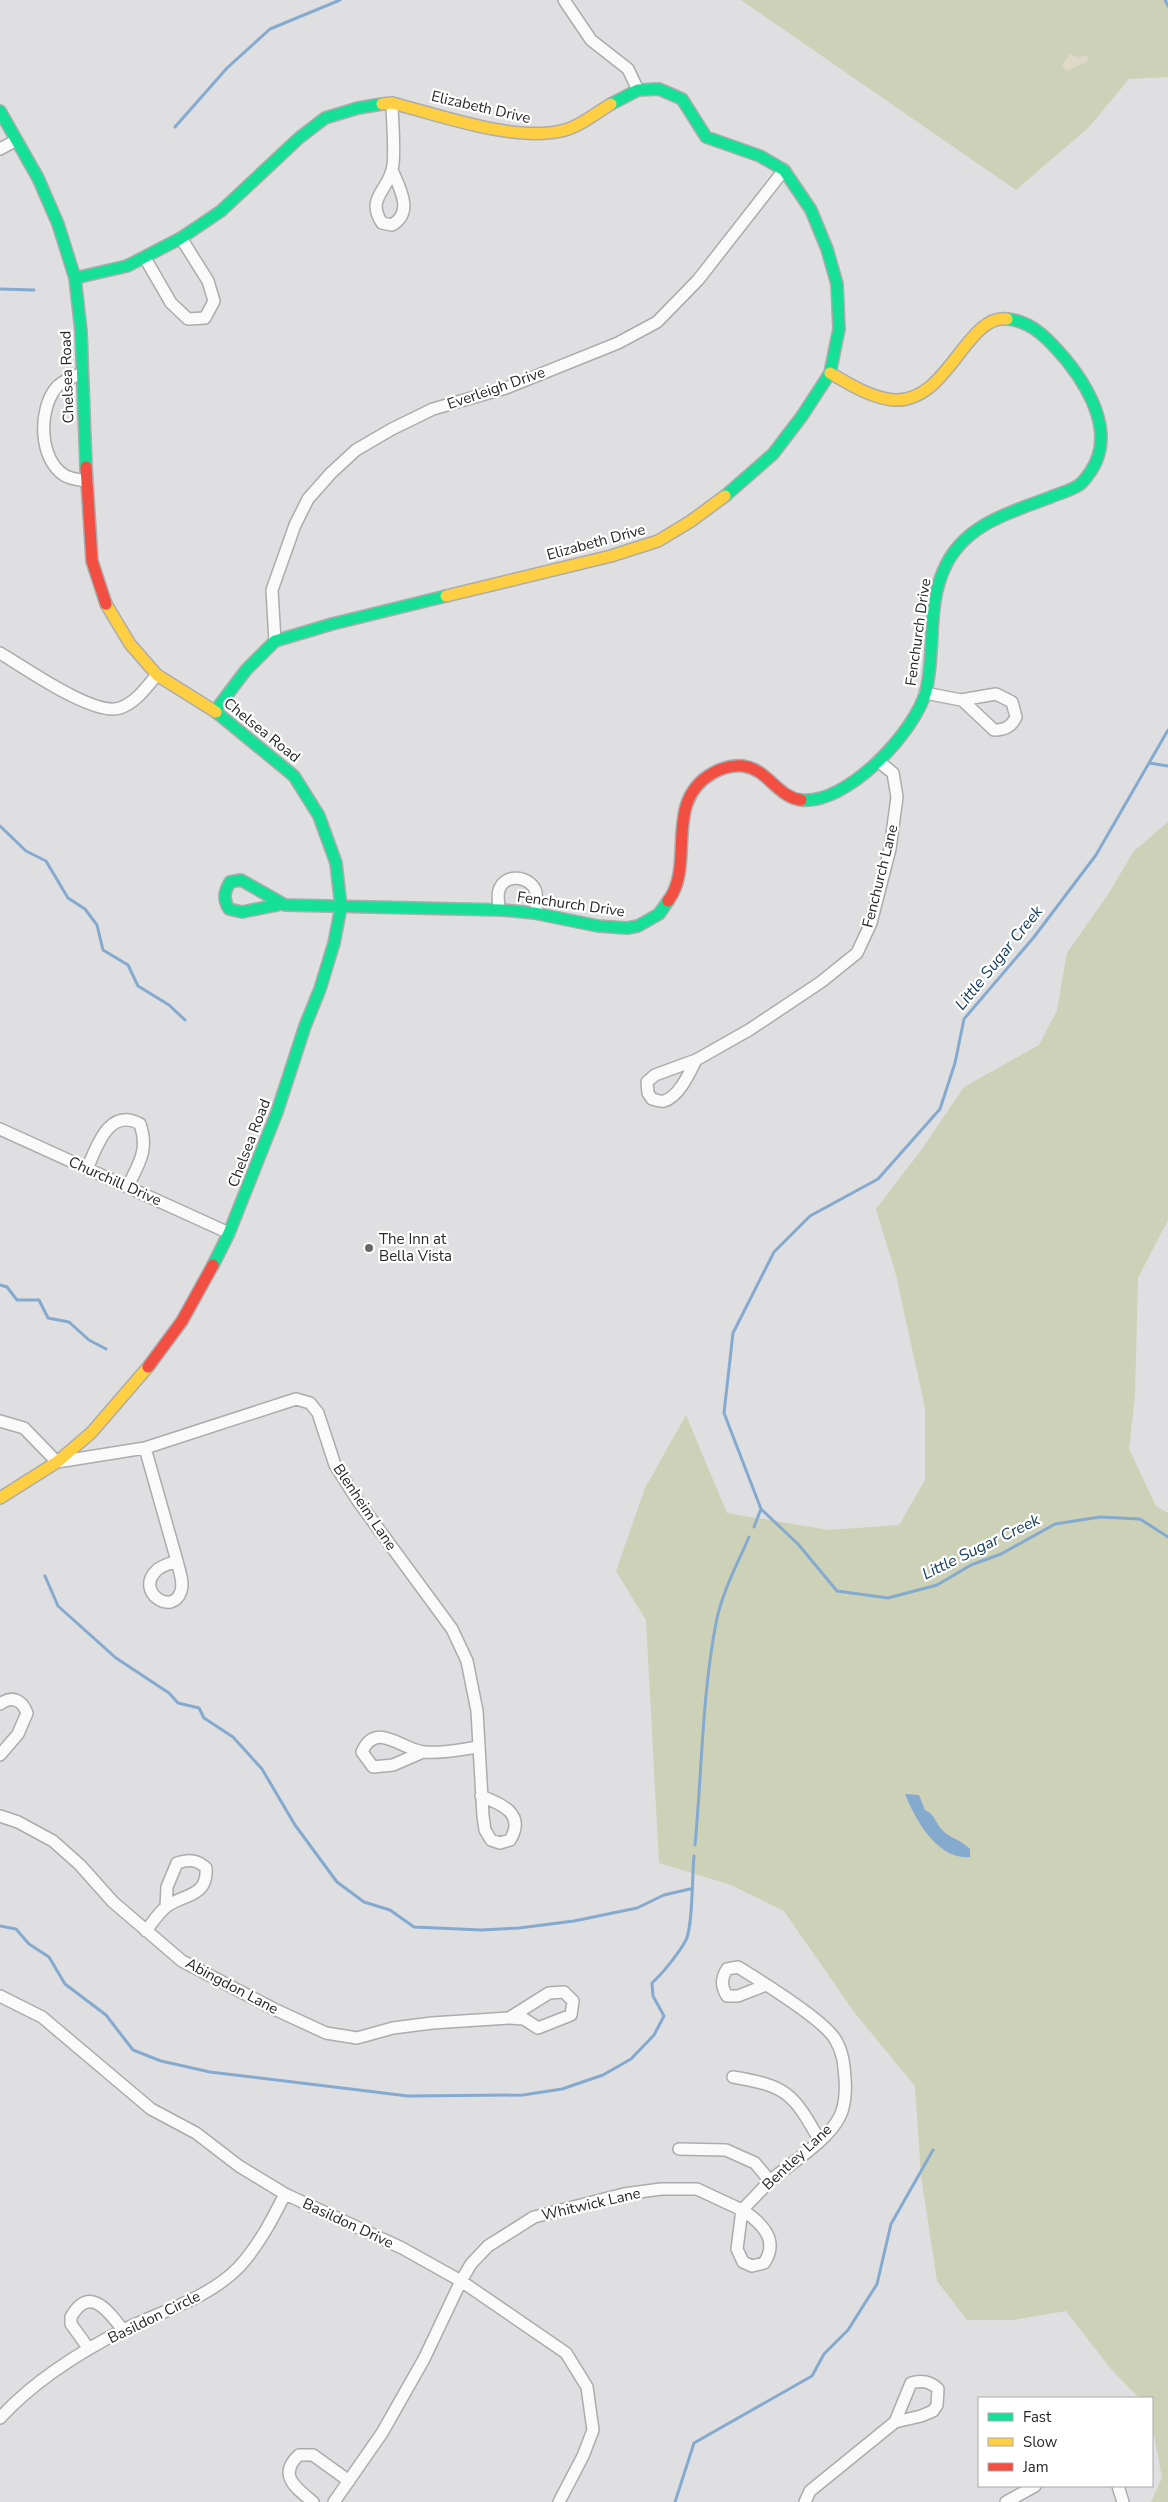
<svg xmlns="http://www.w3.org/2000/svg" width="1168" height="2502" font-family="'Nunito Sans',sans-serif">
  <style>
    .green { fill: #cdd1b7 }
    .sand { fill: #ded9c6 }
    .water { fill: #85aacf }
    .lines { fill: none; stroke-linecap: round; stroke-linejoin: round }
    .stream { stroke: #85aacf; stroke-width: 3 }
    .street-casing { stroke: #acabad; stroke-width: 14 }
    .fast-casing { stroke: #acabad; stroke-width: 14 }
    .slow-casing { stroke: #acabad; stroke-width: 14 }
    .jam-casing { stroke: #acabad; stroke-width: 14 }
    .street { stroke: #fafafa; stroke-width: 11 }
    .fast { stroke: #16e098; stroke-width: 11 }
    .slow { stroke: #ffcf43; stroke-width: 11 }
    .jam { stroke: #f24e42; stroke-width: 11 }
    .poi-dot { fill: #676769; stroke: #fff; stroke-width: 2 }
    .labels { text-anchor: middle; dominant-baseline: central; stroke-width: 4.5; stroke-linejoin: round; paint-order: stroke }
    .street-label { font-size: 15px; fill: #272729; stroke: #fff }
    .poi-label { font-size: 15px; fill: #272729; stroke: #fff; text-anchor: start }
    .water-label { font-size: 16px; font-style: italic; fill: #163d60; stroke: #fff }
  </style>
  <rect width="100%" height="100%" fill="#dfdee1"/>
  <!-- green -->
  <path class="green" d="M 741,0 L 1168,0 L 1168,77 L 1129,79 L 1089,127 L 1016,190 Z
    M 1168,822 L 1168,1220 L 1138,1278 L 1135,1395 L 1129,1449 L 1156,1506 L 1168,1513 L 1168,2502 L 1151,2502 L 1162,2478 L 1152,2424 L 1152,2398 L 1139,2398 L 1111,2369 L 1066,2311 L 1013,2320 L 967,2320 L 937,2281 L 921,2175 L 915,2086 L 854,2012 L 784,1911 L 731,1885 L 659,1863 L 646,1620 L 616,1571 L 645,1488 L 686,1415 L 727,1513 L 829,1530 L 899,1525 L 925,1480 L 925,1408 L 896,1275 L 876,1209 L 922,1149 L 964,1087 L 1039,1045 L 1057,1010 L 1067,953 L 1109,893 L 1133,852 Z"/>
  <!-- sand -->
  <path class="sand" d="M 1070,54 L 1078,57 L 1089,55 L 1087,62 L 1066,71 L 1062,65 Z"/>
  <!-- water -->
  <path class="water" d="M 905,1794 L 919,1795 L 925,1810 C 936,1815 935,1823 943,1831 C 950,1838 960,1839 970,1849 L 970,1857 C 937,1860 915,1819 905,1794 Z"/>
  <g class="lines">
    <!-- stream -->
    <path class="stream" d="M 1165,0 L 1168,6
      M 175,127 L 227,68 L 270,29 L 340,0
      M 0,289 L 34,290
      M 1168,730 L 1096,855 L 1034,937 L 964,1019 L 955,1063 L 940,1109 L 878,1179 L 810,1216 L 774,1252 L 733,1333 L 724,1413 L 761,1509 L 798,1544 L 837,1591 L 888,1598 L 937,1585 L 971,1565 L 1001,1554 L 1055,1524 L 1100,1517 L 1140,1519 L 1168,1537
      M 1149,763 L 1168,766
      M 0,826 L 26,851 L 46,861 L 68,898 L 85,909 L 97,925 L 103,950 L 128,965 L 138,986 L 169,1005 L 185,1020
      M 0,1285 L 7,1287 L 17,1300 L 39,1300 L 48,1318 L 69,1322 L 89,1340 L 106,1349
      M 754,1527 L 761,1509
      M 45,1576 L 58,1606 L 116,1658 L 169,1693 L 178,1703 L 199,1708 L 204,1718 L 233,1737 L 262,1769 L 295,1825 L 337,1882 L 364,1902 L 390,1910 L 414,1927 L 481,1930 L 519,1928 L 574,1921 L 637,1908 L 664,1895 L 690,1889
      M 695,1845 C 702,1771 702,1696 716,1623 C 722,1592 737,1565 749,1537
      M 0,1926 L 16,1929 L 29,1944 L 49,1957 L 65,1984 L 106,2015 L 133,2050 L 161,2061 L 210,2072 L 408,2096 L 523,2095 L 562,2089 L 603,2075 L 631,2059 L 654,2035 L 664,2016 L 653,1996 L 652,1983 C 663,1973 679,1953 686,1940 C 693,1926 692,1875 694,1856
      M 675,2502 L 694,2443 L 812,2376 L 824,2354 L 848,2330 L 877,2284 L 891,2224 L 933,2150"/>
    <defs>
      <path id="street" d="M 564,0 L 591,40 L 628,69 L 638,90
        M 392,103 C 392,119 396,157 392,170 C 387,191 366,199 382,223 L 392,225 C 414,212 400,189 392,170
        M 0,149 L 15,141
        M 145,258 L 171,303 L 188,319 L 205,318 L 214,301 L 208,281 L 181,238
        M 82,373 C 74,377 61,381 56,388 C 38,410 39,459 64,475 C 70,479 80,480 87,481
        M 275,641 L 272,590 L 295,525 L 308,499 L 331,473 L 356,450 L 392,429 L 433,409 L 506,388 L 618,343 L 657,322 L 698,280 L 784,170
        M 0,653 C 24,667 94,717 120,708 C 137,702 146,687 157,675
        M 925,693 L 961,700 L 962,700 L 994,730 C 1005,730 1011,727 1016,717 L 1012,702 L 996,694 L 961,700
        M 499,909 C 499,904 497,895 499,890 C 505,872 531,876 536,892 C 537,898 536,906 536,912
        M 696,1060 C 690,1072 679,1097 664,1101 C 661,1102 656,1100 652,1099 L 648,1093 L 647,1082 L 655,1075 L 696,1060 L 749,1030 L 821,982 L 857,953 L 871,923 L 890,849 L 897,797 L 893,773 L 878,761
        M 0,1129 L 229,1233
        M 87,1169 C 97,1146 109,1107 140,1124 C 149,1150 139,1163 128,1186
        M 0,1421 L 24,1428 L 57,1462 L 145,1448 L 296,1399 L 310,1403 L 318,1413 L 335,1465 L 358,1501 L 452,1629 L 467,1661 L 477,1711 L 483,1816 L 485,1830 L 491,1840 L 500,1843 L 510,1840 C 526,1814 502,1804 481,1796
        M 145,1448 L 177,1561 C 171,1563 160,1566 156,1571 C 135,1592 173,1617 181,1591 C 184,1582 179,1570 177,1561
        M 0,1704 C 12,1695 22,1700 27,1713 L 18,1734 L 0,1755
        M 423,1752 L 393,1765 L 373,1767 L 362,1752 C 376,1720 402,1750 424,1752 C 441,1754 462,1749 479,1747
        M 0,1816 L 18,1822 L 53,1841 L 80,1865 L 113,1902 L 182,1961 L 274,2009 L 326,2033 L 357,2038 L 393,2028 L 432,2023 L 509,2018 L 524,2019 L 538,2028 L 571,2015 L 573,2001 L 564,1992 L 549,1993 L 509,2018
        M 146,1931 C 152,1923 159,1912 167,1906 C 184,1894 208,1897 206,1868 C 197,1859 188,1859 177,1863 L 167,1887 L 166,1907
        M 0,1996 L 42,2017 L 151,2109 L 196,2133 L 239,2166 L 285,2194 L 402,2248 L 461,2281 L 566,2353 L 587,2387 L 593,2430 L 583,2456 L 559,2502
        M 733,2077 C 787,2086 793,2093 820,2141
        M 679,2149 L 726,2150 L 755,2163 L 770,2181
        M 89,2349 L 71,2324 L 71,2317 C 90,2284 109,2312 123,2330
        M 0,2418 C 33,2382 80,2352 123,2330 C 161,2311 208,2299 239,2267 C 259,2245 272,2220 285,2194
        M 1118,2486 L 1123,2502
        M 313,2502 C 296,2488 277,2475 299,2455 L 313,2455 L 349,2481
        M 334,2502 L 382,2433 L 424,2359 L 461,2281 L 471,2264 L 488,2246 L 534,2217 L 624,2194 L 661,2189 L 697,2189 L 742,2210 L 737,2249 L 743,2262 L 752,2266 L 764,2263 C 780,2240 761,2222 742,2210 C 752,2200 761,2190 771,2180 C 792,2162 828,2141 840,2116 C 845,2106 846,2090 845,2079 C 844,2064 843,2052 835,2039 C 823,2019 759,1980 738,1967 L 727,1969 C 721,1979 721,1986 727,1996 L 738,1996 L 766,1985
        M 805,2502 L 810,2491 L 895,2422 L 921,2416 L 933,2411 L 937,2405 L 938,2389 C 930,2381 922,2380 911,2383 L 895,2422
        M 1006,2502 L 1035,2486"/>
      <path id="fast" d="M 611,104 L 638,90 L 659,89 L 682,99 L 706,137 L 760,156 L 784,170 L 811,210 L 827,249 L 837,284 L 839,329 L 830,373 L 802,416 L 773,454 L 725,496
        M 0,111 L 38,178 L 58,224 L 75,278 L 81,331 L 86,467
        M 75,278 L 127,266 L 181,238 L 221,211 L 299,138 L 325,118 L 358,108 L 382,104
        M 215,711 L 246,670 L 275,641 L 332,624 L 446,596
        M 801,800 C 847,805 915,732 926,691 C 936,650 926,604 946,565 C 966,524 1011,512 1051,497 C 1060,493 1070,491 1079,485 C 1084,482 1087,476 1091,471 C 1115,435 1091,391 1067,361 C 1051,342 1033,321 1007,319
        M 282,904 L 242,912 L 229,909 C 223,899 224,892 230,882 L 241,880 L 285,905 L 502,910 L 534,913 L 598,926 L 627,928 L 638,926 L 659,914 L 668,901
        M 213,1265 L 229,1233 L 277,1112 L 305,1026 L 320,989 L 334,943 L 341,907 L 336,863 L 319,816 L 294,776 L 216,712"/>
      <path id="slow" d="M 382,104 L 392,103 C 439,115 514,142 561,131 C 578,128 596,113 611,104
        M 830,373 C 849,384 871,398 894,400 C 948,403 966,314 1007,319
        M 446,596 L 611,556 L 658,541 L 691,521 L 725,496
        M 106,604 L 130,644 L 157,675 L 216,712
        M 0,1498 L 57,1462 L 91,1433 L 148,1367"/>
      <path id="jam" d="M 86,467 L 92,561 L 106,604
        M 668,901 C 696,865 662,801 713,773 C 722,768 732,765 743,766 C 768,769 777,797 801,800
        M 148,1367 L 182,1321 L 213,1265"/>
    </defs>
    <!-- street casing -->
    <use href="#street" class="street-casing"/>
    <!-- fast casing -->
    <use href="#fast" class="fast-casing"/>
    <!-- slow casing -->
    <use href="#slow" class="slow-casing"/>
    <!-- jam casing -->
    <use href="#jam" class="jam-casing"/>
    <!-- street -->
    <use href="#street" class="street"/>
    <!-- fast -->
    <use href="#fast" class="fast"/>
    <!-- slow -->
    <use href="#slow" class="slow"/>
    <!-- jam -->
    <use href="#jam" class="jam"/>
  </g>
  <!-- markers -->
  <circle class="poi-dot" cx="369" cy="1248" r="5"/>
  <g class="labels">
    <!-- street labels -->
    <g class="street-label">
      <text transform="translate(481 107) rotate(13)">Elizabeth Drive</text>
      <text transform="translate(67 377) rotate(-92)">Chelsea Road</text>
      <text transform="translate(496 388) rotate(-19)">Everleigh Drive</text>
      <text transform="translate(596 542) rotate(-15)">Elizabeth Drive</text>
      <text transform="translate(918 632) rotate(-82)">Fenchurch Drive</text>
      <text transform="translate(262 730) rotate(39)">Chelsea Road</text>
      <text transform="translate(880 876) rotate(-76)">Fenchurch Lane</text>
      <text transform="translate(571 904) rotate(8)">Fenchurch Drive</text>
      <text transform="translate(249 1143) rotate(-69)">Chelsea Road</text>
      <text transform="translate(115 1181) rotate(24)">Churchill Drive</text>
      <text transform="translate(365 1507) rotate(56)">Blenheim Lane</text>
      <text transform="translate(232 1986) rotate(28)">Abingdon Lane</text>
      <text transform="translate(797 2157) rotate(-43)">Bentley Lane</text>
      <text transform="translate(591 2204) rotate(-13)">Whitwick Lane</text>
      <text transform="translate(348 2223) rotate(25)">Basildon Drive</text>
      <text transform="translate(154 2317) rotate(-26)">Basildon Circle</text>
    </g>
    <!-- poi labels -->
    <g class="poi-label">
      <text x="379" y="1239">The Inn at<tspan x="379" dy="17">Bella Vista</tspan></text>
    </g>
    <!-- water labels -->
    <g class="water-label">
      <text transform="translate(999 958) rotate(-51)">Little Sugar Creek</text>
      <text transform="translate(981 1547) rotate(-26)">Little Sugar Creek</text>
    </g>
  </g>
  <!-- legend -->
  <rect x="978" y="2397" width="175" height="90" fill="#ffffff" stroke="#a9a9a9"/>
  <rect x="988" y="2413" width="25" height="8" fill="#16e098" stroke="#a9a9a9"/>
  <text x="1023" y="2422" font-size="15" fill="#272729">Fast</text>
  <rect x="988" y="2438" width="25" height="8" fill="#ffcf43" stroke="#a9a9a9"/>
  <text x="1023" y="2447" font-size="15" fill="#272729">Slow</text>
  <rect x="988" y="2463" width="25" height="8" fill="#f24e42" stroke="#a9a9a9"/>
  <text x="1023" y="2472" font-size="15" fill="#272729">Jam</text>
</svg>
